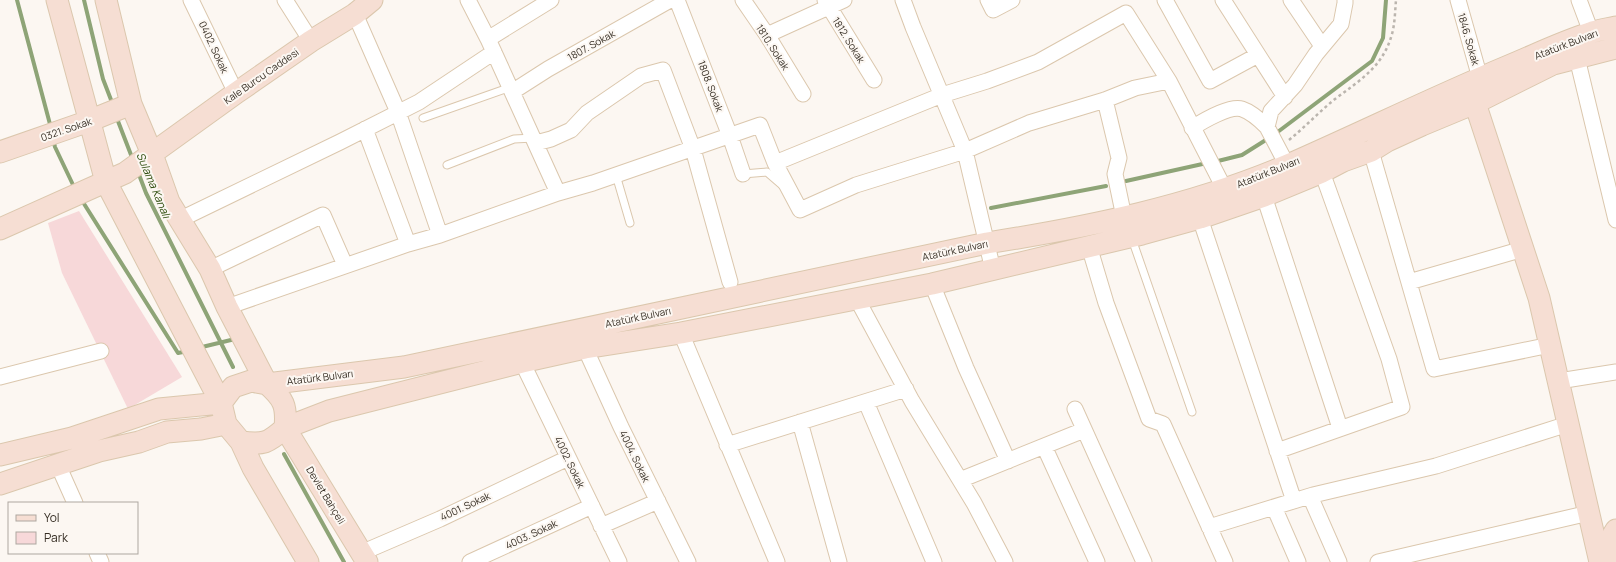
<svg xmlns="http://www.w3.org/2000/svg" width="1616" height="562" font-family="Manrope,sans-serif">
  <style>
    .green { fill: #f7d8d9 }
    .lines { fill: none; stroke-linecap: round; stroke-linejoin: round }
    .stream { stroke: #8ea477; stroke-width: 4 }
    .lane-casing { stroke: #dbc7ad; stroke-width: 9 }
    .street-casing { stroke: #dbc7ad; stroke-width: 17 }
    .secondary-casing { stroke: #dbc7ad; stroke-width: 23 }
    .path { stroke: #bbb5ae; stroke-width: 2.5; stroke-dasharray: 3 3; stroke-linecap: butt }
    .lane { stroke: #fff; stroke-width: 7 }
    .street { stroke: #fff; stroke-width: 15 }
    .secondary { stroke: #f6ded3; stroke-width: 21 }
    .labels { text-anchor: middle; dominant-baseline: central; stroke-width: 4; stroke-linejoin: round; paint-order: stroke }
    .street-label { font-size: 10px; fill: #372f25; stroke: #fcf7f2 }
    .water-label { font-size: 11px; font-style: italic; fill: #314f11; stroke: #fcf7f2 }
  </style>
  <rect width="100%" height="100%" fill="#fcf7f2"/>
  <!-- green -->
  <path class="green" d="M 79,211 L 182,377 L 128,409 L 62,273 L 48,223 Z"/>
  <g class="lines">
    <!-- stream -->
    <path class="stream" d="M 17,0 L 51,128
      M 84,0 L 103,79 L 113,105
      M 116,116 L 133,160
      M 1275,134 L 1372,61 L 1383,38 L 1386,0
      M 53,139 L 55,147 L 75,189
      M 1214,162 L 1242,155 L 1269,138
      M 138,172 L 146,193 L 233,367
      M 1126,181 L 1207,163
      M 81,199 L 178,353 L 188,351
      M 991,208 L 1106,186
      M 198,348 L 235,339
      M 284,454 L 344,562"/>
    <defs>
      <path id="lane" d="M 423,118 L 511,87
        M 447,165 L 514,139 L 534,138
        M 743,174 L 767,172 L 782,185
        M 616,175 L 630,223
        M 1132,239 L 1192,412"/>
      <path id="street" d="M 191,0 L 236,93
        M 285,0 L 311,41
        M 468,0 L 488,39 L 558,193
        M 677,0 L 730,136 L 743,174
        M 743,0 L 767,35 L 803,94
        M 825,0 L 874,80
        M 903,0 L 913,27 L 965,151 L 993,270
        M 988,0 L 993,10 L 1012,0
        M 1165,0 L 1210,81 L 1258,55
        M 1223,0 L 1285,97
        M 1291,0 L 1322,46
        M 1458,0 L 1480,78
        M 1579,0 L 1591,32
        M 355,14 L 398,112 L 440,235
        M 767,35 L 844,0
        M 488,39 L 551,0
        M 1577,58 L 1616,220
        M 512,92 L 548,69 L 670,0
        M 1105,100 L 1119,158 L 1115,174 L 1124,217
        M 1192,128 C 1203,121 1230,105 1242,109 C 1251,112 1260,120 1267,127
        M 365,129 L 408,244
        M 536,143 L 551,139 L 571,130 L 587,113 L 641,76 L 663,70 L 693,149 L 730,282
        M 1371,151 L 1434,369 L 1550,345
        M 775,163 L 942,95 L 987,81 L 1038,62 L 1126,13 L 1169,81
        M 1287,165 L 1267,127 L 1271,111 L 1295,85 L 1316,54 L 1341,24 L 1345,3 L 1345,0
        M 1264,196 L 1340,428
        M 1200,218 L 1294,501
        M 179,220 L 340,142 L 419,102 L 494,52
        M 1089,246 L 1106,303 L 1149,419 L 1163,424 L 1225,562
        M 210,269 L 323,215 L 345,265
        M 1409,282 L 1523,249
        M 932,284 L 966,368 L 1008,461
        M 857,299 L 912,401 L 974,503 L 1005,562
        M 227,307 L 408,244 L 440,235 L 558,193 L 593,183 L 760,125 L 775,163 L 800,210 L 856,185 L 965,151 L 1029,123 L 1105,100 L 1135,88 L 1169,81 L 1225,190
        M 681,333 L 777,562
        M 585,348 L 621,427 L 688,562
        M 522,362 L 619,562
        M 0,377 L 101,351
        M 1559,381 L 1616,372
        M 866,402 L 934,562
        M 1075,409 L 1144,562
        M 800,422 L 839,562
        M 727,445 L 906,389
        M 1044,446 L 1097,562
        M 1277,451 L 1402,407 L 1389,359 L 1322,172
        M 58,465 L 75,503
        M 960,480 L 1084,430
        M 1310,496 L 1339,562
        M 1274,507 L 1298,562
        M 601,526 L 658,501
        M 1209,527 L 1313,495 L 1436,466 L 1568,424
        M 97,553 L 101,562
        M 361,553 L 440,519 L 568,458
        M 470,562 L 592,506
        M 1378,562 L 1589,513"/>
      <path id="secondary" d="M 106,0 L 131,104 L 152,154 L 169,202 L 210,269 L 227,307 L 267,384 C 284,399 287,406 285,428 C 268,443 264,445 241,442
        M 1478,90 L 1475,103 L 1539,298 L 1600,562
        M 0,152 L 89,121 L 131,104
        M 0,229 L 125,173 L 236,93 L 311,41 L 355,14 L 372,0
        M 0,455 L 72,438 L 159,409 L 221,403 L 106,182 L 57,0
        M 0,484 L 99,451 L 139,442 L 167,432 L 201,429 L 226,424
        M 308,562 L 253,468 L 241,442 L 226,424 L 221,403 L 233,387 L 251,381 L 267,384 L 404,367 L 987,243 C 1089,227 1192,206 1288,165 C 1361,133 1432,98 1506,67 C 1533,56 1561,42 1590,33 C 1598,30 1607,29 1616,27
        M 367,562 L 285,428 L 329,411 L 522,362 L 585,348 L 681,333 L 932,284 L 1142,234 L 1200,218 L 1264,196 L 1322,172 L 1343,161 L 1371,151 L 1387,141 L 1422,125 L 1475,103 L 1553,64 L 1616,48
        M 1608,562 L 1613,535 L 1616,530"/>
    </defs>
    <!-- lane casing -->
    <use href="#lane" class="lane-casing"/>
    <!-- street casing -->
    <use href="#street" class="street-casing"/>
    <!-- secondary casing -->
    <use href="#secondary" class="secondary-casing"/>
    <!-- path -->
    <path class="path" d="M 1289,140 C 1305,127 1319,112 1335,99 C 1360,80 1383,67 1392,34 C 1395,23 1395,11 1396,0"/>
    <!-- lane -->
    <use href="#lane" class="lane"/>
    <!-- street -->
    <use href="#street" class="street"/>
    <!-- secondary -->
    <use href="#secondary" class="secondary"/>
  </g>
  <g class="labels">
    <!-- street labels -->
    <g class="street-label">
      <text transform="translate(1469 39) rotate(74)">1846. Sokak</text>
      <text transform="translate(849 40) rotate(58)">1812. Sokak</text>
      <text transform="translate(1566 44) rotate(-21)">Atatürk Bulvarı</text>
      <text transform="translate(591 45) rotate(-29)">1807. Sokak</text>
      <text transform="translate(214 47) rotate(65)">0402. Sokak</text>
      <text transform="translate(773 47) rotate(57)">1810. Sokak</text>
      <text transform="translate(261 76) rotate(-35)">Kale Burcu Caddesi</text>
      <text transform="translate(711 86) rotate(69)">1808. Sokak</text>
      <text transform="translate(66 129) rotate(-19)">0321. Sokak</text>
      <text transform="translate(1268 172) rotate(-22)">Atatürk Bulvarı</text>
      <text transform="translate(955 250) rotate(-12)">Atatürk Bulvarı</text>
      <text transform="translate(638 317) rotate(-12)">Atatürk Bulvarı</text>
      <text transform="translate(320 377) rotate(-7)">Atatürk Bulvarı</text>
      <text transform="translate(635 456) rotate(64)">4004. Sokak</text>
      <text transform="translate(570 462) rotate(64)">4002. Sokak</text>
      <text transform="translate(326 495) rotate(59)">Devlet Bahçeli</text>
      <text transform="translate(465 506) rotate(-25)">4001. Sokak</text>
      <text transform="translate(531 534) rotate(-25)">4003. Sokak</text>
    </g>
    <!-- water labels -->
    <g class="water-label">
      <text transform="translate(154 185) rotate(67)">Sulama Kanalı</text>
    </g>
  </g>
  <!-- legend -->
  <rect x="8" y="502" width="130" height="52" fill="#fcf7f2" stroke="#ada7a0"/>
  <rect x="16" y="515" width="20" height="6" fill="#f6ded3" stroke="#ada7a0"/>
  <text x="44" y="522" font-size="12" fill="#372f25">Yol</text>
  <rect x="16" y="532" width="20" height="12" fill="#f7d8d9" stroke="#ada7a0"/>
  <text x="44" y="542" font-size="12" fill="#372f25">Park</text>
</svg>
